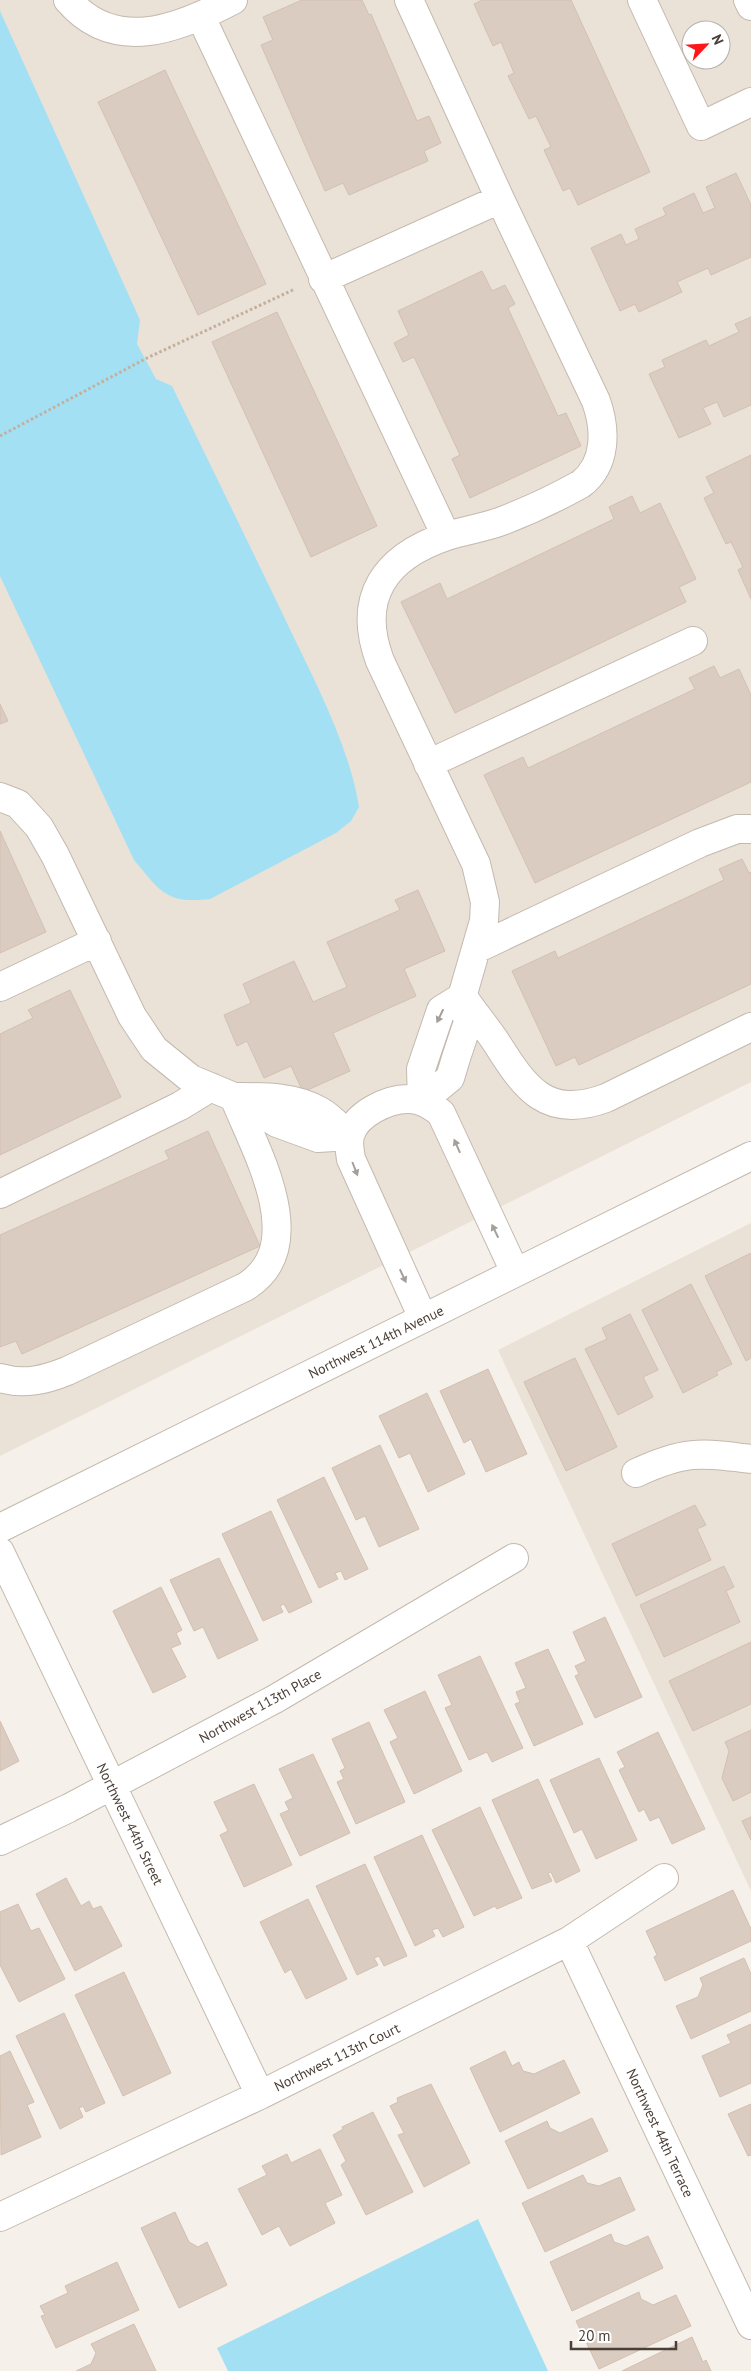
<svg xmlns="http://www.w3.org/2000/svg" width="751" height="2371" font-family="'PT Sans',sans-serif">
  <style>
    .residential { fill: #eae1d7; fill-rule: evenodd }
    .water { fill: #a3e0f4 }
    .building { fill: #dbccc1; stroke: #d3c0b0 }
    .lines { fill: none; stroke-linecap: round; stroke-linejoin: round }
    .minor-casing { stroke: #c4b9ae; stroke-width: 30 }
    .tertiary-casing { stroke: #c4b9ae; stroke-width: 30 }
    .path { stroke: #c4af9b; stroke-width: 3; stroke-dasharray: 2.5 2.5; stroke-linecap: butt }
    .minor { stroke: #fff; stroke-width: 28 }
    .tertiary { stroke: #fff; stroke-width: 28 }
    .oneway { fill: #a49f9b }
    .labels { text-anchor: middle; dominant-baseline: central; stroke-width: 5; stroke-linejoin: round; paint-order: stroke }
    .street-label { font-size: 14px; fill: #4a3f37; stroke: #fff }
  </style>
  <rect width="100%" height="100%" fill="#f5f0e9"/>
  <!-- residential -->
  <path class="residential" d="M 0,0 L 751,0 L 751,1082 L 0,1456 ZM 691,30 L 721,30 L 721,60 L 691,60 Z
    M 751,1223 L 751,1891 L 498,1350 Z"/>
  <!-- water -->
  <path class="water" d="M 0,11 L 140,320 L 137,344 L 156,379 L 172,386 C 210,464 248,542 286,621 C 313,678 349,744 359,807 L 351,821 L 336,833 L 210,899 C 166,904 161,892 134,860 L 0,576 Z
    M 478,2219 L 548,2371 L 228,2371 L 217,2348 Z"/>
  <!-- building -->
  <path class="building" d="M 302,0 L 362,0 L 369,15 L 371,14 L 417,121 L 429,116 L 441,143 L 424,151 L 428,161 L 349,195 L 343,183 L 325,191 L 261,45 L 273,40 L 263,17 Z
    M 482,0 L 571,0 L 650,172 L 578,205 L 570,188 L 563,191 L 544,150 L 551,147 L 536,116 L 529,119 L 508,76 L 514,73 L 501,42 L 493,46 L 474,4 Z
    M 165,70 L 266,284 L 198,315 L 98,102 Z
    M 736,173 L 751,205 L 751,257 L 711,275 L 708,268 L 677,282 L 682,292 L 639,312 L 635,304 L 620,311 L 591,248 L 621,234 L 626,245 L 639,239 L 635,229 L 666,215 L 663,208 L 694,193 L 703,213 L 715,208 L 706,187 Z
    M 482,271 L 492,291 L 505,285 L 515,304 L 508,308 L 558,416 L 566,413 L 581,446 L 470,498 L 452,459 L 460,455 L 414,357 L 403,362 L 394,343 L 409,335 L 398,311 Z
    M 277,312 L 377,526 L 311,557 L 212,342 Z
    M 751,317 L 751,405 L 724,417 L 717,402 L 703,408 L 711,424 L 679,438 L 649,374 L 665,367 L 662,360 L 706,340 L 709,346 L 739,332 L 735,324 Z
    M 751,455 L 751,599 L 738,570 L 743,567 L 731,542 L 726,544 L 704,498 L 714,493 L 706,477 Z
    M 632,496 L 640,513 L 660,503 L 696,579 L 679,587 L 686,602 L 455,713 L 401,602 L 440,583 L 447,599 L 614,519 L 609,507 Z
    M 714,666 L 720,678 L 739,669 L 751,695 L 751,782 L 535,883 L 484,775 L 523,757 L 528,768 L 695,689 L 689,678 Z
    M 0,704 L 8,721 L 0,724 Z
    M 0,831 L 46,932 L 0,953 Z
    M 742,859 L 749,873 L 751,872 L 751,984 L 579,1065 L 575,1057 L 556,1066 L 512,971 L 555,951 L 558,958 L 724,880 L 719,869 Z
    M 418,890 L 445,951 L 404,969 L 416,996 L 333,1033 L 350,1071 L 303,1092 L 291,1066 L 264,1078 L 247,1041 L 237,1046 L 224,1015 L 251,1003 L 243,984 L 294,961 L 313,1002 L 347,987 L 327,942 L 400,910 L 395,900 Z
    M 70,990 L 121,1097 L 0,1155 L 0,1034 L 33,1018 L 28,1010 Z
    M 208,1131 L 260,1246 L 22,1354 L 16,1341 L 0,1347 L 0,1235 L 169,1159 L 165,1151 Z
    M 751,1253 L 751,1358 L 746,1361 L 705,1276 Z
    M 691,1284 L 732,1364 L 716,1372 L 718,1375 L 683,1393 L 642,1310 Z
    M 630,1314 L 658,1370 L 643,1377 L 653,1397 L 618,1415 L 585,1349 L 607,1339 L 602,1328 Z
    M 575,1358 L 617,1447 L 566,1471 L 524,1382 Z
    M 488,1369 L 527,1454 L 486,1472 L 471,1439 L 464,1443 L 440,1391 Z
    M 427,1393 L 465,1474 L 428,1492 L 410,1453 L 399,1458 L 379,1416 Z
    M 380,1445 L 419,1529 L 379,1547 L 365,1516 L 356,1520 L 332,1468 Z
    M 324,1477 L 368,1569 L 345,1580 L 341,1571 L 335,1573 L 338,1579 L 319,1588 L 277,1500 Z
    M 695,1505 L 706,1525 L 697,1529 L 711,1560 L 636,1596 L 612,1544 Z
    M 271,1511 L 312,1602 L 289,1613 L 284,1604 L 280,1606 L 283,1612 L 263,1621 L 222,1534 Z
    M 219,1558 L 258,1640 L 218,1659 L 203,1627 L 194,1631 L 170,1580 Z
    M 724,1566 L 734,1587 L 726,1591 L 740,1622 L 664,1657 L 640,1605 Z
    M 161,1587 L 182,1630 L 176,1633 L 181,1644 L 171,1648 L 186,1677 L 153,1693 L 113,1611 Z
    M 605,1617 L 642,1697 L 595,1718 L 575,1676 L 579,1674 L 575,1666 L 586,1661 L 573,1632 Z
    M 751,1642 L 751,1704 L 693,1731 L 669,1681 Z
    M 548,1649 L 583,1724 L 534,1746 L 515,1704 L 520,1702 L 516,1692 L 526,1688 L 515,1663 Z
    M 480,1656 L 523,1748 L 492,1762 L 487,1752 L 469,1760 L 445,1708 L 452,1705 L 438,1675 Z
    M 425,1691 L 462,1771 L 414,1794 L 390,1742 L 398,1738 L 384,1710 Z
    M 0,1721 L 19,1761 L 0,1771 Z
    M 369,1722 L 405,1802 L 356,1824 L 337,1782 L 344,1779 L 340,1771 L 345,1768 L 332,1739 Z
    M 751,1730 L 751,1792 L 733,1801 L 722,1778 L 729,1751 L 725,1742 Z
    M 658,1732 L 705,1829 L 672,1844 L 659,1817 L 650,1821 L 644,1809 L 639,1812 L 619,1770 L 625,1767 L 617,1752 Z
    M 313,1754 L 350,1833 L 300,1856 L 280,1814 L 289,1810 L 285,1802 L 293,1798 L 279,1769 Z
    M 599,1758 L 637,1840 L 596,1859 L 582,1829 L 574,1833 L 550,1780 Z
    M 538,1779 L 580,1871 L 556,1883 L 551,1872 L 548,1873 L 552,1881 L 532,1889 L 492,1800 Z
    M 254,1784 L 292,1865 L 244,1887 L 220,1835 L 228,1831 L 214,1802 Z
    M 480,1807 L 522,1898 L 497,1909 L 495,1906 L 474,1916 L 432,1830 Z
    M 751,1817 L 751,1840 L 742,1821 Z
    M 422,1835 L 464,1927 L 443,1937 L 438,1928 L 432,1930 L 435,1936 L 415,1946 L 374,1857 Z
    M 365,1864 L 407,1956 L 384,1966 L 379,1956 L 374,1958 L 378,1965 L 357,1975 L 316,1886 Z
    M 66,1878 L 81,1906 L 89,1901 L 93,1909 L 101,1906 L 122,1946 L 75,1971 L 36,1894 Z
    M 733,1890 L 751,1929 L 751,1941 L 665,1981 L 654,1957 L 657,1955 L 646,1931 Z
    M 308,1899 L 347,1979 L 306,1999 L 291,1969 L 285,1973 L 260,1922 Z
    M 18,1904 L 31,1931 L 39,1928 L 65,1979 L 19,2002 L 0,1965 L 0,1912 Z
    M 744,1958 L 751,1974 L 751,2011 L 691,2039 L 676,2006 L 698,1997 L 703,1985 L 700,1978 Z
    M 124,1972 L 171,2073 L 123,2096 L 75,1995 Z
    M 64,2013 L 105,2103 L 86,2112 L 83,2106 L 79,2108 L 83,2117 L 60,2129 L 16,2036 Z
    M 751,2024 L 751,2083 L 720,2097 L 702,2056 L 731,2043 L 727,2035 Z
    M 10,2051 L 34,2102 L 27,2105 L 41,2137 L 1,2155 L 0,2056 Z
    M 505,2051 L 512,2066 L 519,2062 L 523,2071 L 534,2074 L 564,2060 L 580,2093 L 500,2132 L 470,2068 Z
    M 431,2084 L 470,2163 L 424,2187 L 398,2135 L 404,2133 L 390,2106 L 398,2102 L 397,2098 Z
    M 751,2104 L 751,2155 L 748,2156 L 728,2114 Z
    M 373,2112 L 413,2192 L 366,2215 L 341,2165 L 346,2161 L 333,2135 L 343,2129 L 342,2127 Z
    M 592,2118 L 608,2151 L 528,2189 L 505,2141 L 547,2121 L 550,2128 L 560,2133 Z
    M 320,2149 L 342,2195 L 325,2203 L 335,2223 L 290,2246 L 279,2226 L 262,2235 L 238,2189 L 267,2175 L 262,2166 L 287,2154 L 291,2163 Z
    M 583,2175 L 587,2183 L 599,2186 L 620,2177 L 635,2210 L 545,2252 L 522,2203 Z
    M 175,2212 L 189,2242 L 198,2247 L 207,2242 L 227,2285 L 179,2308 L 141,2228 Z
    M 611,2234 L 614,2242 L 626,2246 L 648,2236 L 663,2268 L 572,2311 L 550,2262 Z
    M 117,2262 L 139,2310 L 56,2348 L 41,2316 L 45,2315 L 40,2306 L 68,2293 L 65,2286 Z
    M 639,2292 L 641,2299 L 653,2305 L 676,2295 L 691,2326 L 599,2369 L 576,2321 Z
    M 134,2324 L 156,2371 L 76,2371 L 91,2364 L 96,2353 L 91,2344 Z
    M 692,2337 L 703,2362 L 706,2360 L 711,2371 L 622,2371 Z"/>
  <g class="lines">
    <defs>
      <path id="minor" d="M 68,0 C 115,55 180,28 233,0
        M 409,0 L 500,199 L 596,401 C 606,429 607,464 581,484 C 556,498 528,511 502,521 C 484,528 465,530 447,536 C 385,557 356,597 380,661 L 476,864 L 485,902 L 484,921 L 462,997 L 468,1022 L 456,1058 L 450,1078 L 422,1101
        M 642,0 L 701,126 L 751,102
        M 748,0 L 751,6
        M 201,17 L 446,536
        M 323,279 L 500,199
        M 428,764 L 693,641
        M 0,797 L 18,804 L 39,827 L 55,855 L 132,1016 L 154,1049 L 191,1079 L 234,1097 L 277,1123 L 318,1138 L 349,1136
        M 476,949 L 700,843 L 737,829 L 751,829
        M 0,987 L 97,941
        M 464,998 C 474,1013 486,1027 496,1042 C 525,1088 546,1120 606,1098 L 751,1027
        M 234,1097 C 263,1097 293,1096 320,1111 C 331,1117 340,1128 349,1136
        M 422,1101 L 421,1069 L 441,1010 L 462,997
        M 0,1194 L 180,1106 L 211,1087
        M 423,1318 L 351,1159 C 350,1152 348,1143 350,1136 C 355,1114 389,1098 410,1099 C 422,1099 432,1106 441,1113 L 515,1272
        M 0,1378 C 24,1385 45,1380 67,1371 L 245,1287 C 312,1246 255,1150 234,1097
        M 636,1473 C 683,1451 700,1452 751,1459
        M 0,1552 L 260,2095
        M 0,1841 L 69,1808 L 275,1699 L 514,1558
        M 569,1941 L 751,2325
        M 0,2217 L 260,2095 L 569,1941 L 664,1878"/>
      <path id="tertiary" d="M 0,1528 L 751,1156"/>
    </defs>
    <!-- minor casing -->
    <use href="#minor" class="minor-casing"/>
    <!-- tertiary casing -->
    <use href="#tertiary" class="tertiary-casing"/>
    <!-- path -->
    <path class="path" d="M 0,436 L 147,358 L 295,289"/>
    <!-- minor -->
    <use href="#minor" class="minor"/>
    <!-- tertiary -->
    <use href="#tertiary" class="tertiary"/>
  </g>
  <!-- one-way arrows -->
  <defs><path id="oneway-solid" d="M-6-.8H1V-3.2L6.5 0L1 3.2V.8H-6Z" transform="scale(1.25)"/></defs>
  <g class="oneway">
    <use href="#oneway-solid" transform="translate(440 1016) rotate(116)"/>
    <use href="#oneway-solid" transform="translate(457 1146) rotate(-114)"/>
    <use href="#oneway-solid" transform="translate(355 1169) rotate(69)"/>
    <use href="#oneway-solid" transform="translate(495 1231) rotate(-116)"/>
    <use href="#oneway-solid" transform="translate(403 1276) rotate(65)"/>
  </g>
  <g class="labels">
    <!-- street labels -->
    <g class="street-label">
      <text transform="translate(376 1342) rotate(-26)">Northwest 114th Avenue</text>
      <text transform="translate(260 1706) rotate(-29)">Northwest 113th Place</text>
      <text transform="translate(130 1824) rotate(64)">Northwest 44th Street</text>
      <text transform="translate(337 2057) rotate(-26)">Northwest 113th Court</text>
      <text transform="translate(660 2133) rotate(65)">Northwest 44th Terrace</text>
    </g>
  </g>
  <!-- north arrow -->
  <g transform="translate(706 45) rotate(65)"><circle r="24" fill="#ffffff" stroke="#b7b2af"/>
  <path d="M0-4L9 19L0 12L-9 19Z" fill="#ff1618"/>
  <text y="-8" font-size="14" font-weight="bold" text-anchor="middle" fill="#4a3f37">N</text>
  </g>
  <!-- scale -->
  <path d="M571 2341v8h105v-8" fill="none" stroke="#4a3f37" stroke-width="2.5"/>
  <text x="578" y="2341" font-size="15" fill="#4a3f37" stroke="#ffffff" stroke-width="4" paint-order="stroke">20 m</text>
</svg>
